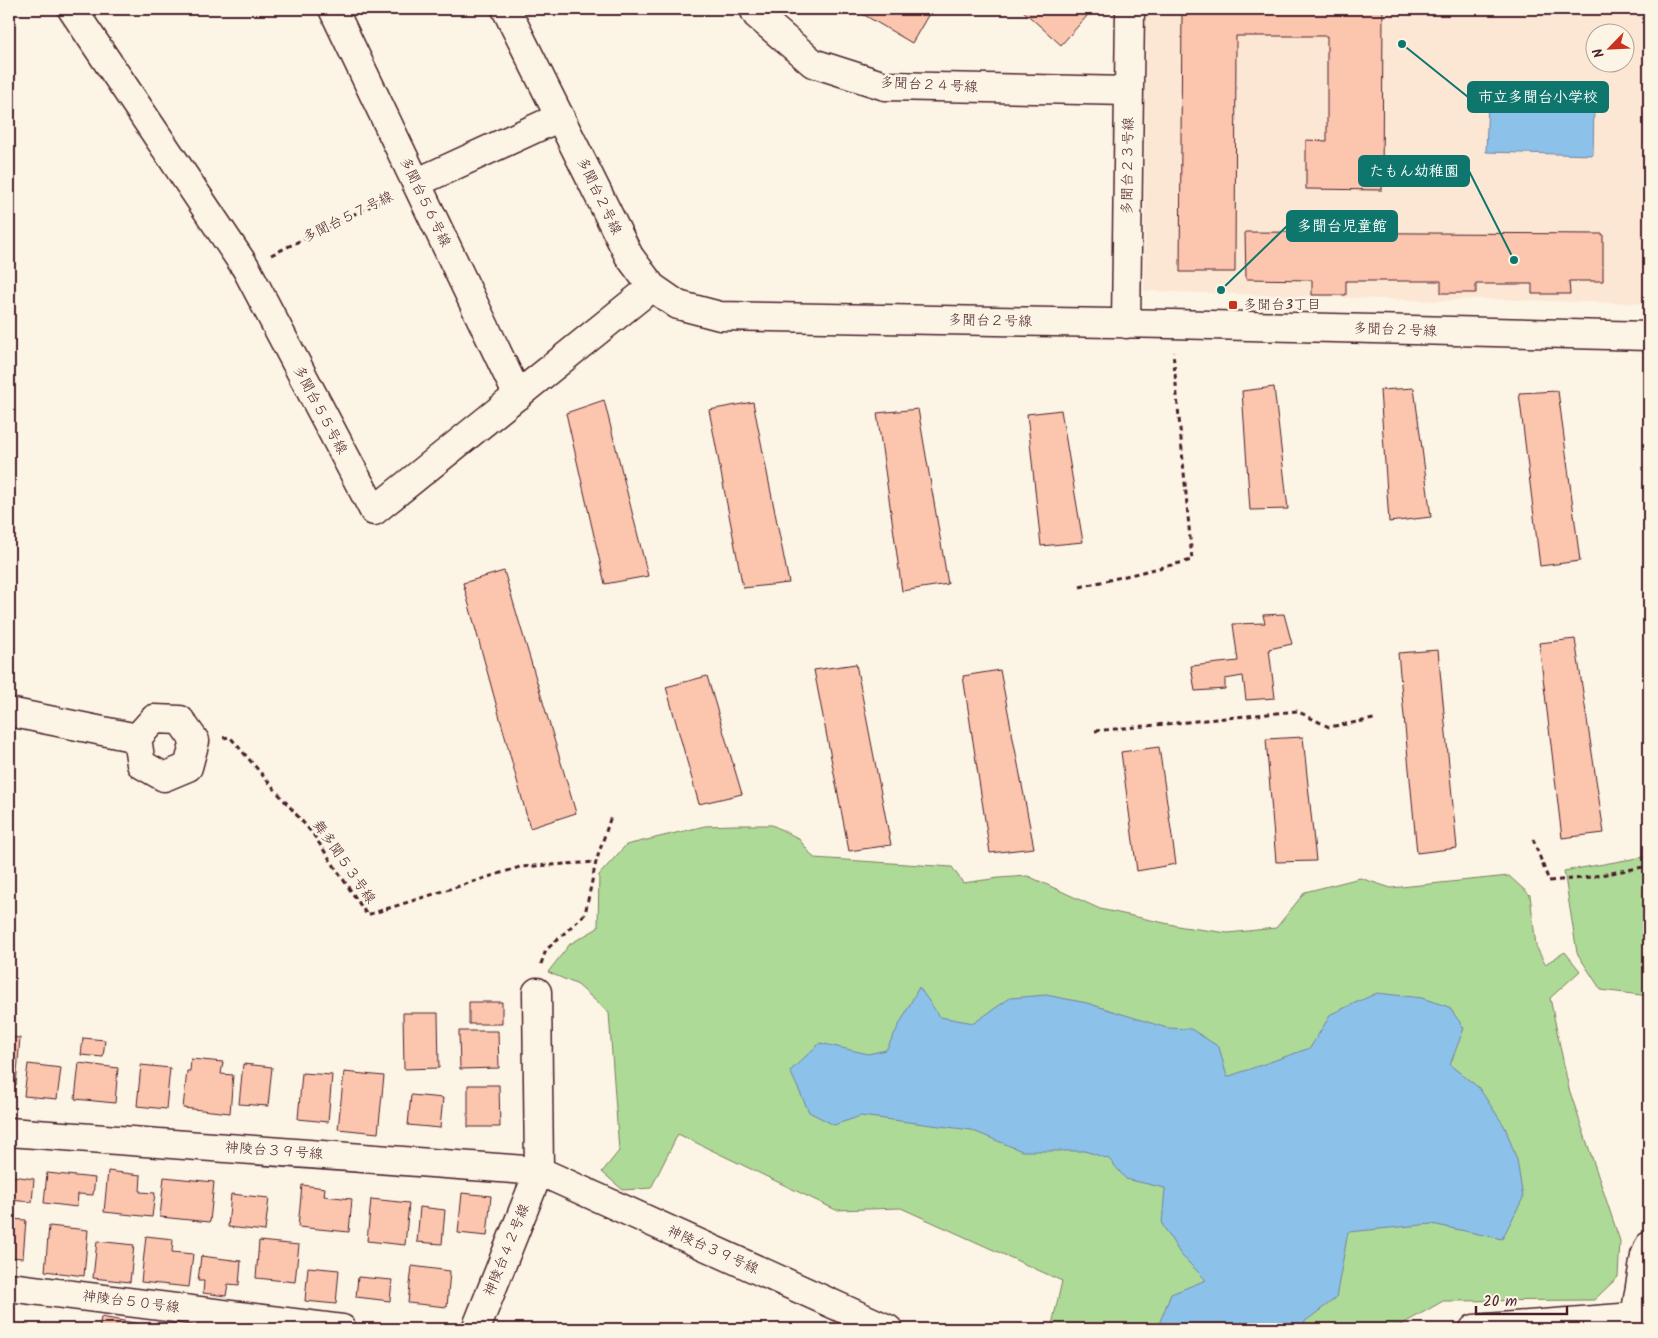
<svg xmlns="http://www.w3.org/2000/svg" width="1658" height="1338" font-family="Kalam,'Klee One',sans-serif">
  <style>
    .built { fill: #fce7d4; fill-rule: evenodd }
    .green { fill: #aeda97; stroke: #7c7c61 }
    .water { fill: #8cc2ea; stroke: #72819e }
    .building { fill: #fcc6ae; stroke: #4a1f2b }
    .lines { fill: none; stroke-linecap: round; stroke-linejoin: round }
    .minor-casing { stroke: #4a1f2b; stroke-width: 31 }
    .path { stroke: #4a1f2b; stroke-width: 3; stroke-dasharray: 5 4; stroke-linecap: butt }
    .minor { stroke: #fcf5e5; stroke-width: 28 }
    .poi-dot { fill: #c8321e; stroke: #fcf5e5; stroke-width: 2 }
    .labels { text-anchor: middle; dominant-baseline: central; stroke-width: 5; stroke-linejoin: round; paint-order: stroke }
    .street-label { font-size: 14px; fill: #4a1f2b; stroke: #fcf5e5 }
    .poi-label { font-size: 14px; fill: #4a1f2b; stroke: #fcf5e5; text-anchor: start }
    .leader { fill: none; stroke: #0f766e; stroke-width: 2 }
    .callout-dot { fill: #0f766e; stroke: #fcf5e5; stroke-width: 2 }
    .callout { fill: #0f766e; stroke: #0f766e; stroke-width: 2 }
    .callout-label { font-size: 15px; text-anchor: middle; font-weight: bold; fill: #fff }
  </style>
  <rect width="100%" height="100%" fill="#fcf5e5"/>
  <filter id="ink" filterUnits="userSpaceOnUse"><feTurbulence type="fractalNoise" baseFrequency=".02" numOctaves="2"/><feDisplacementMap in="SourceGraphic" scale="10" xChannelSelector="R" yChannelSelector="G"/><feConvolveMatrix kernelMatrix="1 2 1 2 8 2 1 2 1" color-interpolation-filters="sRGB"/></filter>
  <g filter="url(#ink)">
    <!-- built -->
    <path class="built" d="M 1146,9 L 1649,9 L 1649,304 L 1477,299 L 1436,301 L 1144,291 ZM 1596,32 L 1626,32 L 1626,62 L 1596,62 Z"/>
    <!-- green -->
    <path class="green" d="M 734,825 L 772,825 L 798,838 L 814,858 L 952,867 L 963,883 L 999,878 L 1028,876 L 1100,909 L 1183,927 L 1228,933 L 1276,928 L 1305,892 L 1360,878 L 1391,888 L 1509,876 L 1530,895 L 1536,946 L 1545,964 L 1565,952 L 1580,971 L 1550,998 L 1569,1089 L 1620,1241 L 1618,1277 L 1594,1300 L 1443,1301 L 1394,1329 L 1051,1329 L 1062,1281 L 901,1208 L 836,1210 L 678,1134 L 651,1188 L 623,1190 L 602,1172 L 619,1151 L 609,1013 L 578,985 L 548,972 L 570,944 L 598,928 L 599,875 L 626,845 L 705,826 Z
      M 1649,856 L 1649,996 L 1601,990 L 1577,953 L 1564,871 Z"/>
    <!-- water -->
    <path class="water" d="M 1488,100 L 1594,102 L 1593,155 L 1486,152 Z
      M 919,987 L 940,1017 L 974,1023 L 1010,998 L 1046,995 L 1087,1003 L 1167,1028 L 1191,1029 L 1219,1047 L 1227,1077 L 1310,1048 L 1331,1014 L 1377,993 L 1422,998 L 1449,1007 L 1464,1028 L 1450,1065 L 1479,1088 L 1505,1127 L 1517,1160 L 1523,1198 L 1502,1239 L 1432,1224 L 1348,1232 L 1336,1298 L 1295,1329 L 1157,1329 L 1171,1294 L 1206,1280 L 1181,1255 L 1162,1224 L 1165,1188 L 1126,1179 L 1109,1159 L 1085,1151 L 1022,1151 L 971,1130 L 861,1116 L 834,1125 L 809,1112 L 790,1071 L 820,1043 L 868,1054 L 886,1050 Z"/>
    <!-- building -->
    <path class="building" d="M 854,9 L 924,9 L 930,12 L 912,43 Z
      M 1021,9 L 1079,9 L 1087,16 L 1061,45 Z
      M 1182,9 L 1383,9 L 1382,190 L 1306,189 L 1306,140 L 1327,141 L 1327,36 L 1236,36 L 1235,272 L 1180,272 Z
      M 1245,232 L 1603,234 L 1603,281 L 1569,281 L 1570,294 L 1532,294 L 1532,284 L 1476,284 L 1476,293 L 1441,293 L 1441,281 L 1346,281 L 1346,295 L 1312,295 L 1312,280 L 1246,279 Z
      M 1274,387 L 1288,509 L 1250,510 L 1242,391 Z
      M 1414,388 L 1431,517 L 1389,522 L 1380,390 Z
      M 1558,391 L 1580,561 L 1540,566 L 1519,393 Z
      M 604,400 L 648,576 L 605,584 L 566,413 Z
      M 753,402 L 789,583 L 743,588 L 709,410 Z
      M 918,409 L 948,584 L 902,591 L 877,413 Z
      M 1061,410 L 1083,542 L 1041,546 L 1027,414 Z
      M 504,571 L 576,813 L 530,828 L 463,583 Z
      M 1284,614 L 1292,644 L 1269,649 L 1275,698 L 1246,700 L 1243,676 L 1225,679 L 1225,689 L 1195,691 L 1191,666 L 1238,661 L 1233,624 L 1265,623 L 1263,615 Z
      M 1575,639 L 1604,833 L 1562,838 L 1539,643 Z
      M 1438,650 L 1457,848 L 1417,853 L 1398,653 Z
      M 856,664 L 891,845 L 849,851 L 814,670 Z
      M 1000,670 L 1034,848 L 990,853 L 963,676 Z
      M 707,676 L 742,794 L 699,804 L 666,687 Z
      M 1303,737 L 1316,861 L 1276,862 L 1266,739 Z
      M 1159,747 L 1176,864 L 1137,871 L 1121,752 Z
      M 469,1002 L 502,1002 L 502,1024 L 469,1024 Z
      M 403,1013 L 438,1013 L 439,1068 L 404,1069 Z
      M 459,1031 L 498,1031 L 499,1068 L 460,1069 Z
      M 9,1037 L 20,1038 L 16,1085 L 9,1084 Z
      M 83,1038 L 105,1040 L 103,1057 L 81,1055 Z
      M 191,1059 L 223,1062 L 221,1074 L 233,1075 L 230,1113 L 183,1108 L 187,1071 L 190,1071 Z
      M 79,1063 L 118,1068 L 115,1103 L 75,1099 Z
      M 28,1064 L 61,1068 L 57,1099 L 24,1096 Z
      M 243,1064 L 272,1067 L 268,1106 L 239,1104 Z
      M 141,1065 L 170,1068 L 166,1109 L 137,1106 Z
      M 344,1072 L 384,1076 L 378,1133 L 338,1129 Z
      M 302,1073 L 332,1075 L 328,1122 L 298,1119 Z
      M 468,1085 L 499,1085 L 500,1127 L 468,1127 Z
      M 411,1095 L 443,1098 L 440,1128 L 408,1125 Z
      M 108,1171 L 141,1175 L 140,1192 L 155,1193 L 152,1217 L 104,1212 Z
      M 9,1172 L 13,1173 L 13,1176 L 34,1179 L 32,1202 L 9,1200 Z
      M 47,1173 L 95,1178 L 93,1195 L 78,1194 L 77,1207 L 44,1203 Z
      M 164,1177 L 214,1182 L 210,1222 L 160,1217 Z
      M 302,1185 L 325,1188 L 324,1196 L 352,1199 L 349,1232 L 298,1227 Z
      M 462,1193 L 491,1196 L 487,1236 L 458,1233 Z
      M 231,1194 L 269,1198 L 265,1231 L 228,1227 Z
      M 371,1199 L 409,1203 L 405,1245 L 367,1241 Z
      M 420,1207 L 445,1210 L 442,1244 L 417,1242 Z
      M 9,1219 L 26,1220 L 23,1258 L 9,1257 Z
      M 49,1226 L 88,1230 L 84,1276 L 45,1271 Z
      M 146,1236 L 173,1239 L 172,1252 L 193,1254 L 189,1287 L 141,1282 Z
      M 97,1241 L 134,1245 L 130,1282 L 93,1278 Z
      M 259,1241 L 299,1245 L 295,1282 L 256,1278 Z
      M 201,1256 L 241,1261 L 239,1285 L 228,1284 L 226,1296 L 203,1293 L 204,1281 L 198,1281 Z
      M 412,1266 L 450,1271 L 447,1307 L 408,1303 Z
      M 308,1267 L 339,1270 L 336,1304 L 305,1301 Z
      M 358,1277 L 392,1280 L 390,1301 L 356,1297 Z
      M 101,1317 L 140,1324 L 139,1329 L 99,1329 Z"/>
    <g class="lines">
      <defs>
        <path id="minor" d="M 72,9 L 246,268 L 374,511 L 652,287
          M 333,9 L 518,396
          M 506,9 L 629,256 L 652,287 L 678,305 L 720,316 L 1171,324 L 1649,336
          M 754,9 L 757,15 L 813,63 L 885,86 L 1129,91
          M 416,183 L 560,117
          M 1126,324 L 1130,9
          M 9,712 L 137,738
          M 154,719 L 180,720 L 195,741 L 188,767 L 164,777 L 141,764 L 137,738 Z
          M 9,1132 L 539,1171 L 888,1329
          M 9,1287 L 342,1329
          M 476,1329 L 539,1171 L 537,992
          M 1474,1329 L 1634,1317
          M 1633,1329 L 1645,1256 L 1649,1246"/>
      </defs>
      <!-- minor casing -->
      <use href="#minor" class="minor-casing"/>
      <!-- path -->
      <path class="path" d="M 271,255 L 391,196
        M 1080,587 L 1192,560 L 1173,352
        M 1095,731 L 1297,711 L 1329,727 L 1374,719
        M 223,738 L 230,737 L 313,834 L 367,915 L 520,867 L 596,862
        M 1533,839 L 1549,881 L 1584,878 L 1649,866
        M 541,964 L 546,950 L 585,914 L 596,862 L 611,816"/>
      <!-- minor -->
      <use href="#minor" class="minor"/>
    </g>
  </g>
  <!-- markers -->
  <rect class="poi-dot" x="1228" y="300" width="10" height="10" rx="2.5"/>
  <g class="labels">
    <!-- street labels -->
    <g class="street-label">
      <text transform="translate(929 85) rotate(3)">多聞台２４号線</text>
      <text transform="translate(1128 166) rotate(-89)">多聞台２３号線</text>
      <text transform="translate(599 196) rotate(64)">多聞台２号線</text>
      <text transform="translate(425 202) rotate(64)">多聞台５６号線</text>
      <text transform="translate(348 217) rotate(-26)">多聞台５７号線</text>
      <text transform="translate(990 321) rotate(1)">多聞台２号線</text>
      <text transform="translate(1395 330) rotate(2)">多聞台２号線</text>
      <text transform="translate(320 410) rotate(62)">多聞台５５号線</text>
      <text transform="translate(344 862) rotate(55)">舞多聞５３号線</text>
      <text transform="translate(274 1151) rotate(4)">神陵台３９号線</text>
      <text transform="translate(507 1250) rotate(-68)">神陵台４２号線</text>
      <text transform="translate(713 1250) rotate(24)">神陵台３９号線</text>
      <text transform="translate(131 1302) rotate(7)">神陵台５０号線</text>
    </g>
    <!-- poi labels -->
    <g class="poi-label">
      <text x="1243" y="305">多聞台3丁目</text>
    </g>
  </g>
  <!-- callouts -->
  <path class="leader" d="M1402 44L1468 97M1514 260L1469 171M1221 290L1287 226"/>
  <g class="callout-dot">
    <circle cx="1402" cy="44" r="5"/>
    <circle cx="1514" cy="260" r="5"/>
    <circle cx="1221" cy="290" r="5"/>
  </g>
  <g class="callout">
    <rect x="1468" y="82" width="140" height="30" rx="5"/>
    <rect x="1359" y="156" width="110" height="30" rx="5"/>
    <rect x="1287" y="211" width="110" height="30" rx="5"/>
  </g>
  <g class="callout-label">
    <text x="1538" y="102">市立多聞台小学校</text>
    <text x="1414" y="176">たもん幼稚園</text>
    <text x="1342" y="231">多聞台児童館</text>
  </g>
  <!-- margin -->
  <rect width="1658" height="1338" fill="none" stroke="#fcf5e5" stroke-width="30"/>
  <rect x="15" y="15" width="1628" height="1308" fill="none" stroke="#4a1f2b" stroke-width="2" filter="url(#ink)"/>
  <!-- north arrow -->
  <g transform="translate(1610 48) rotate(246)"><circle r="24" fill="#fcf5e5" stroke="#b59f9b"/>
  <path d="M0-4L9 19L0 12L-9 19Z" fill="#c8321e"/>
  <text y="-8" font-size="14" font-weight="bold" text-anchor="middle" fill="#4a1f2b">N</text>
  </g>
  <!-- scale -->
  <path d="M1476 1306v8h91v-8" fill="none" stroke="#4a1f2b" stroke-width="2.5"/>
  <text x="1483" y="1306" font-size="15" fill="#4a1f2b" stroke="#fcf5e5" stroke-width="4" paint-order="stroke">20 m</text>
</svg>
